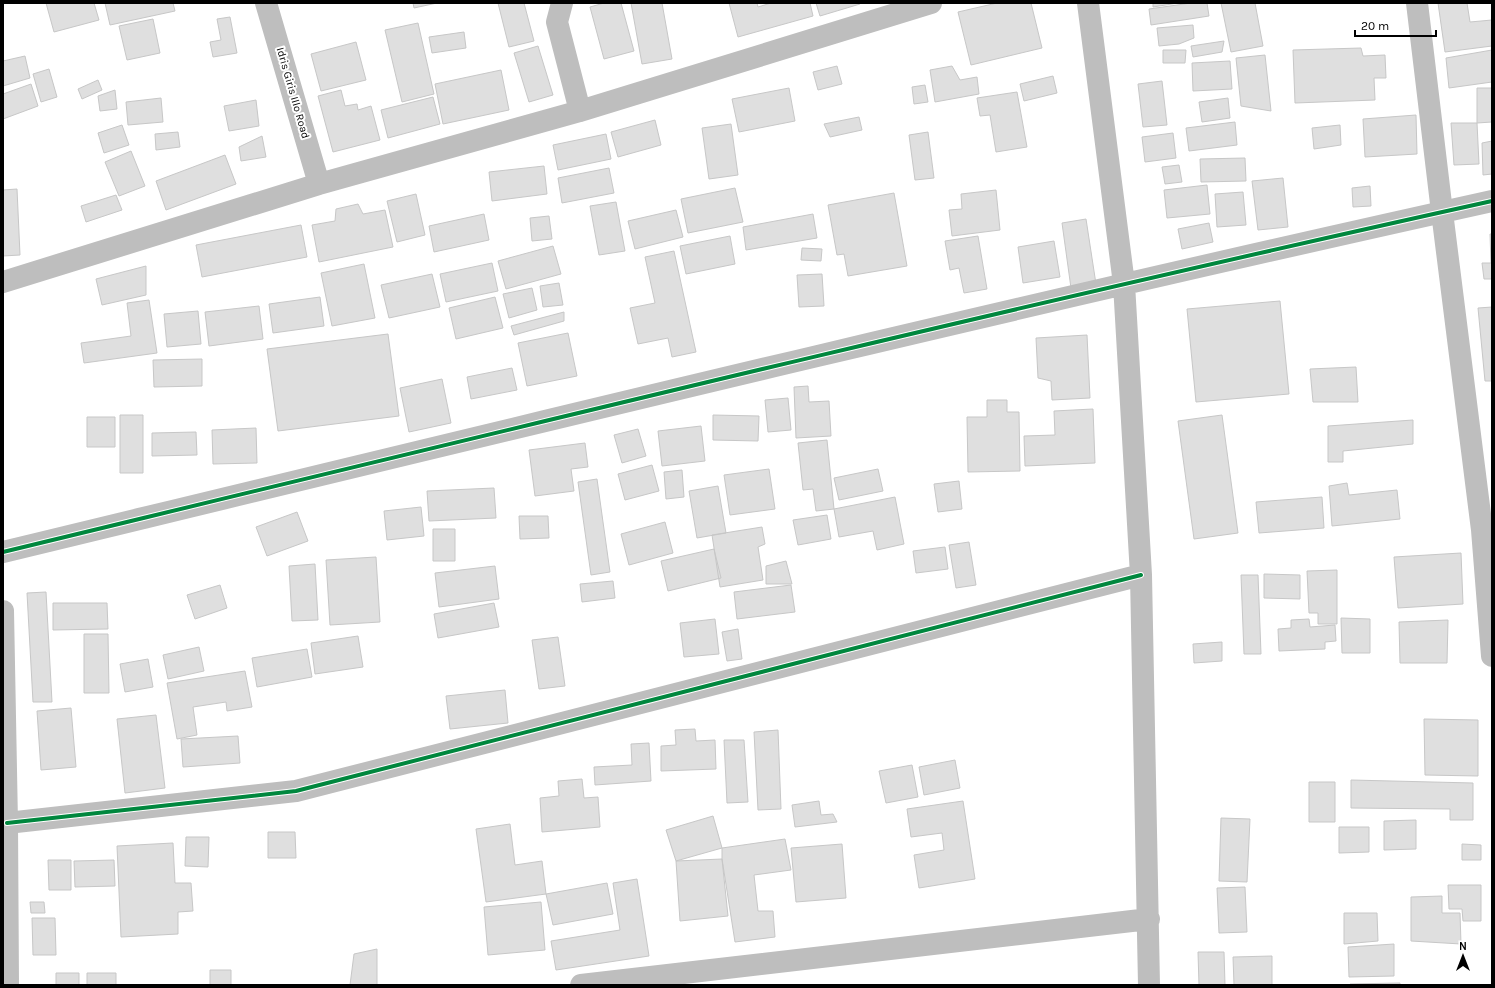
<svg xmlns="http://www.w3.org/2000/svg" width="1495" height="988" font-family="Karla,sans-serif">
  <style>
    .building { fill: #dfdfdf; stroke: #c7c7c7 }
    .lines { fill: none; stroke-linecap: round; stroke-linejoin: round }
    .street { stroke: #bebebe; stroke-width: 22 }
    .cycleway-casing { stroke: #fff; stroke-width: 6 }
    .cycleway { stroke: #00873e; stroke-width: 4 }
    .labels { text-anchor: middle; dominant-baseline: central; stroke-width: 4; stroke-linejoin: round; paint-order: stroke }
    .street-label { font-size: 11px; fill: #000; stroke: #fff }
  </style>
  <rect width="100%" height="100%" fill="#fff"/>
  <!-- building -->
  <path class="building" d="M 46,3 L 94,3 L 99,20 L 54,32 Z
    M 105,3 L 173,3 L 175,11 L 110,25 Z
    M 413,3 L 437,3 L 414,8 Z
    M 498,3 L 524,3 L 534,41 L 509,47 Z
    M 604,3 L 621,3 L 634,51 L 604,59 L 590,7 Z
    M 631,3 L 662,3 L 672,59 L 642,64 Z
    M 729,3 L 757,3 L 758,7 L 771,3 L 810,3 L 813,16 L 738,37 Z
    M 816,3 L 860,3 L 860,4 L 820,16 Z
    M 997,3 L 1031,3 L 1042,48 L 971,65 L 958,12 Z
    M 1153,3 L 1178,3 L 1153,7 Z
    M 1191,3 L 1207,3 L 1209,16 L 1151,25 L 1149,9 Z
    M 1221,3 L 1255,3 L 1263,46 L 1231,52 Z
    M 1438,3 L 1467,3 L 1470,22 L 1492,20 L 1492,46 L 1445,52 Z
    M 230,17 L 237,53 L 213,57 L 210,42 L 221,40 L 217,19 Z
    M 153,19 L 160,53 L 127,60 L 119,26 Z
    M 418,23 L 434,94 L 402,102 L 385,30 Z
    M 1193,25 L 1194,38 L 1179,44 L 1159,46 L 1157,28 Z
    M 464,32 L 466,48 L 432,53 L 429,37 Z
    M 1224,41 L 1222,52 L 1193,57 L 1191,46 Z
    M 356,42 L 366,80 L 321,91 L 311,54 Z
    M 538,46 L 553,95 L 529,102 L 514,53 Z
    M 1361,48 L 1363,56 L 1385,55 L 1386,78 L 1374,78 L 1375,100 L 1295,103 L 1293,50 Z
    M 1163,50 L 1186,50 L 1185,63 L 1163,63 Z
    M 1492,50 L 1492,82 L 1449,88 L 1446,58 Z
    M 1265,55 L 1271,111 L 1241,106 L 1236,58 Z
    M 25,56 L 30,78 L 3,86 L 3,61 Z
    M 1230,61 L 1232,89 L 1193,91 L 1192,63 Z
    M 837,66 L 842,84 L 818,90 L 813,72 Z
    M 952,66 L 960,80 L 977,77 L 979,94 L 935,102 L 930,70 Z
    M 49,69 L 57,97 L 41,102 L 33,74 Z
    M 501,70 L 509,110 L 443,124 L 435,84 Z
    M 1053,76 L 1057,93 L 1024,101 L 1020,84 Z
    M 98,80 L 102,90 L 82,99 L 78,89 Z
    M 1162,81 L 1167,125 L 1143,127 L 1138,84 Z
    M 31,84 L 38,106 L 3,119 L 3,94 Z
    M 925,85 L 928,102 L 914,104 L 912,87 Z
    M 789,88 L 795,121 L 739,132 L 732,99 Z
    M 1477,88 L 1492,88 L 1492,122 L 1477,123 Z
    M 115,90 L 117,109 L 100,111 L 98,96 Z
    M 341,90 L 345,106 L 357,104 L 358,110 L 371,106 L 380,140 L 333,152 L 318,96 Z
    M 1017,92 L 1027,147 L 996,152 L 990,115 L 980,116 L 977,98 Z
    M 433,97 L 440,124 L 388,138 L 381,110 Z
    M 161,98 L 163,122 L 128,125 L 126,102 Z
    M 1228,98 L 1230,118 L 1202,122 L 1199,102 Z
    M 256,100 L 259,126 L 229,131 L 224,106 Z
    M 1416,115 L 1417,154 L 1365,157 L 1363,119 Z
    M 859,117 L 862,130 L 830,137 L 824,124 Z
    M 655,120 L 661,145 L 618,157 L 611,132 Z
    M 1235,122 L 1237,145 L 1189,151 L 1186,128 Z
    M 1451,123 L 1477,123 L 1479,164 L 1454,165 Z
    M 731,124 L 738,175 L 709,179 L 702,128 Z
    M 122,125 L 129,145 L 104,153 L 98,133 Z
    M 1340,125 L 1341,145 L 1314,149 L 1312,128 Z
    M 178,132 L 180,147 L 156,150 L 155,134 Z
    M 928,132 L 934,178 L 915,180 L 909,135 Z
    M 1173,133 L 1176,158 L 1145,162 L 1142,137 Z
    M 606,134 L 611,159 L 558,170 L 553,145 Z
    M 262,136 L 266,157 L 241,161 L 239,147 Z
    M 1492,141 L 1492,174 L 1483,175 L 1482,143 Z
    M 131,151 L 145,186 L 119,196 L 105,162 Z
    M 225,155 L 236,184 L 166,210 L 156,181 Z
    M 1245,158 L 1246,181 L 1201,182 L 1200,159 Z
    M 1179,165 L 1182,182 L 1165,184 L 1162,167 Z
    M 544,166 L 547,194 L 492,201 L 489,172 Z
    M 609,168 L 614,193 L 562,203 L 558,178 Z
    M 1283,178 L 1288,227 L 1258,230 L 1252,181 Z
    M 1207,185 L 1210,214 L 1167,218 L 1164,190 Z
    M 1370,186 L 1371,206 L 1353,207 L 1352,188 Z
    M 735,188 L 743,222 L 688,233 L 681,199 Z
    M 17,189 L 20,255 L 3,256 L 3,190 Z
    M 996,190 L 1000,230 L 952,236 L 949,210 L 962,209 L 961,194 Z
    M 1243,192 L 1246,225 L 1217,227 L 1215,194 Z
    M 894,193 L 907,266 L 848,276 L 844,254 L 837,255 L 828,205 Z
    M 416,194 L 425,235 L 397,242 L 387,201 Z
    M 116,195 L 122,210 L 86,222 L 81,206 Z
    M 616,202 L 625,251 L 599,255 L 590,206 Z
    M 358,204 L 363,214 L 385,210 L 393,247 L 319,262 L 312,225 L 335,221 L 336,209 Z
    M 676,210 L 683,237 L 635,249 L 628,221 Z
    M 484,214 L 489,240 L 434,252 L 429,226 Z
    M 813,214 L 817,238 L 746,250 L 743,227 Z
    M 549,216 L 552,239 L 532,241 L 530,218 Z
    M 1086,219 L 1096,284 L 1071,288 L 1062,223 Z
    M 1209,223 L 1213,242 L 1182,249 L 1178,229 Z
    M 301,225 L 307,257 L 202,277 L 196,245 Z
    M 1490,234 L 1492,234 L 1492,279 L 1484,279 L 1482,263 L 1491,263 Z
    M 730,236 L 735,264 L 686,274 L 680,246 Z
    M 978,236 L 987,289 L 964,293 L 959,268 L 950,270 L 945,241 Z
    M 1054,241 L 1060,277 L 1023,283 L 1018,247 Z
    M 553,246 L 561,274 L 506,289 L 498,261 Z
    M 802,248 L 822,249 L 821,261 L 801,260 Z
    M 674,251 L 696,352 L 672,357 L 668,338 L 638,344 L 630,308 L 655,303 L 645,257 Z
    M 492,263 L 498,291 L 446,302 L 440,274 Z
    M 364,264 L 375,318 L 332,326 L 321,273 Z
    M 146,266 L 146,295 L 102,305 L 96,279 Z
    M 432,274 L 440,307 L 389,318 L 381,285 Z
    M 822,274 L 824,306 L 799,307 L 797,275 Z
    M 559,283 L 563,305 L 543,307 L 540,286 Z
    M 532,288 L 537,310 L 509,318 L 503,294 Z
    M 320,297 L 324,326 L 273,333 L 269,304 Z
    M 495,297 L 503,328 L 456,339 L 449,308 Z
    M 149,300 L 157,353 L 84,363 L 81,343 L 131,336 L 127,303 Z
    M 1280,301 L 1289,394 L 1196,402 L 1187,309 Z
    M 259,306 L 263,339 L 209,346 L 205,312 Z
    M 1492,307 L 1492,381 L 1485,381 L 1478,308 Z
    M 198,311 L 201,344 L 167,347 L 164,314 Z
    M 564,312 L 564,321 L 514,335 L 511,326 Z
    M 568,333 L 577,376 L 527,386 L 518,343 Z
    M 388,334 L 399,416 L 278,431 L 267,349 Z
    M 1087,335 L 1090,398 L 1052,400 L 1051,381 L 1038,378 L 1036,338 Z
    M 202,359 L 202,386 L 154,387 L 153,360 Z
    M 1356,367 L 1358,402 L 1313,402 L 1310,369 Z
    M 512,368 L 517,390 L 471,399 L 467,377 Z
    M 442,379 L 451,423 L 409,432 L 400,388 Z
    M 808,386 L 809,402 L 829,401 L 831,436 L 796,438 L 794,387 Z
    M 788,398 L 791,430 L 768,432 L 765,400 Z
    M 987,400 L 1007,400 L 1007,412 L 1019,412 L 1020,471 L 968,472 L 967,417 L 987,417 Z
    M 1093,409 L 1095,463 L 1025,466 L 1024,436 L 1055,435 L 1054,411 Z
    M 120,415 L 143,415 L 143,473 L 120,473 Z
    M 713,415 L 759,416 L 758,441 L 713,440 Z
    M 1222,415 L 1238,533 L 1194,539 L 1178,421 Z
    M 87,417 L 115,417 L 115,447 L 87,447 Z
    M 1413,420 L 1413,444 L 1343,451 L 1343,462 L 1328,462 L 1328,426 Z
    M 701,426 L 705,461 L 662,466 L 658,431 Z
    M 256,428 L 257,463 L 213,464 L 212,430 Z
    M 638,429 L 646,456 L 622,463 L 614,435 Z
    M 196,432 L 197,455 L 152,456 L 152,433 Z
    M 827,440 L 834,509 L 816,511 L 813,489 L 803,490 L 798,443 Z
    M 585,443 L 588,467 L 571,469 L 574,491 L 535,496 L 529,450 Z
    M 652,465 L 659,491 L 625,500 L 618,474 Z
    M 769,469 L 775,509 L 730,515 L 724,475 Z
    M 878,469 L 883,491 L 839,500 L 834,478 Z
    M 682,470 L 684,497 L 666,499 L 664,472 Z
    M 597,479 L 610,572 L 591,575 L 578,482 Z
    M 959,481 L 962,509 L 938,512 L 934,484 Z
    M 1347,483 L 1349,495 L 1397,490 L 1400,519 L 1332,526 L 1329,486 Z
    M 718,486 L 726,533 L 697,538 L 689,491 Z
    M 494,488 L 496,518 L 429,521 L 427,491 Z
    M 895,497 L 904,544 L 877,550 L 873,531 L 839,537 L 834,509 Z
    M 1322,497 L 1324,528 L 1259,533 L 1256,502 Z
    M 421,507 L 424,536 L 387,540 L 384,511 Z
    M 297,512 L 308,541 L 267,556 L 256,527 Z
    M 827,515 L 831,539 L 798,545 L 793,520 Z
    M 519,516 L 548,516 L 549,538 L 520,539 Z
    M 665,522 L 673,553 L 629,565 L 621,534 Z
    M 762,527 L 765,544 L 758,547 L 763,580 L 720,587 L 712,535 Z
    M 433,529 L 455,529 L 455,561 L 433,561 Z
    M 969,542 L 976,585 L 956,588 L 949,545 Z
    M 945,547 L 948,569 L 916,573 L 913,551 Z
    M 714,549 L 721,578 L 668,591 L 661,561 Z
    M 1461,553 L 1463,604 L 1398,608 L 1394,557 Z
    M 376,557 L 380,622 L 330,625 L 326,560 Z
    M 786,561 L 792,584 L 766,584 L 766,566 Z
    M 315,564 L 318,620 L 292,621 L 289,566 Z
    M 495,566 L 499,599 L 439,607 L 435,573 Z
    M 1337,570 L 1337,624 L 1318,624 L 1318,613 L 1309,613 L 1307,571 Z
    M 1264,574 L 1300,575 L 1300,599 L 1264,598 Z
    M 1241,575 L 1258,575 L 1261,654 L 1244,654 Z
    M 613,581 L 615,598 L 582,602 L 580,584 Z
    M 220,585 L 227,608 L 195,619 L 187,595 Z
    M 791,585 L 795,612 L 737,619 L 734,592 Z
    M 46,592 L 52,702 L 33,702 L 27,593 Z
    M 53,603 L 107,603 L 108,629 L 53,630 Z
    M 494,603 L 499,627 L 438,638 L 434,614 Z
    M 1341,618 L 1370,619 L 1370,653 L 1342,653 Z
    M 715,619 L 719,654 L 684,657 L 680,623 Z
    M 1309,619 L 1310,627 L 1335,625 L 1336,641 L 1325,642 L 1325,649 L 1279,651 L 1278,629 L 1291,628 L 1291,620 Z
    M 1448,620 L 1447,663 L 1400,663 L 1399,622 Z
    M 738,629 L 742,659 L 727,661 L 722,632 Z
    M 84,634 L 108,634 L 109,693 L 84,693 Z
    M 358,636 L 363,667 L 315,674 L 311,643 Z
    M 558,637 L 565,686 L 539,689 L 532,640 Z
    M 1222,642 L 1222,661 L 1194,663 L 1193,644 Z
    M 199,647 L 204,671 L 168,679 L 163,655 Z
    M 307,649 L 312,677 L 257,687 L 252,658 Z
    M 148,659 L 153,687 L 125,692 L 120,664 Z
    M 245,671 L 252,707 L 227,711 L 226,702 L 193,707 L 197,735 L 177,739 L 167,683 Z
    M 505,690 L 508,723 L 450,729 L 446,696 Z
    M 71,708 L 76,767 L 41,770 L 37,711 Z
    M 156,715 L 165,788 L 125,793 L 117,719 Z
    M 1424,719 L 1478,720 L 1478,776 L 1425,775 Z
    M 695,729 L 696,741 L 715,740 L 716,769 L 661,771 L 661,746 L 676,745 L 675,730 Z
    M 778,730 L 781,809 L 758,810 L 754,732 Z
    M 238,736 L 240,763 L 183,767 L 181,739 Z
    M 724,740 L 744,740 L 748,802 L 727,803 Z
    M 649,743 L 651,781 L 595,785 L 594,767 L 632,765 L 631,744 Z
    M 955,760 L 960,788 L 924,795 L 919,767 Z
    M 912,765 L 918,797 L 886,803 L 879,771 Z
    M 582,779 L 584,798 L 598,797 L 600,827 L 542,832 L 540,798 L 559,796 L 558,781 Z
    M 1351,780 L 1473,783 L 1473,820 L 1450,820 L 1450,809 L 1351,808 Z
    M 1309,782 L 1335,782 L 1335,822 L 1309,822 Z
    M 819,801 L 821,815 L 833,814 L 837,822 L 795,827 L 792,805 Z
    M 963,801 L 975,879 L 919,888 L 914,855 L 944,850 L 942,833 L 911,837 L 907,809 Z
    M 713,816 L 722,848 L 676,861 L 666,830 Z
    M 1221,818 L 1250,819 L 1247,882 L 1219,881 Z
    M 1416,820 L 1416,849 L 1384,850 L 1384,821 Z
    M 510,824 L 515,865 L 542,861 L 546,894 L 486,902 L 476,829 Z
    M 1339,827 L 1369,827 L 1369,852 L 1339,853 Z
    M 268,832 L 295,832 L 296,858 L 268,858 Z
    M 186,837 L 209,837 L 208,867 L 185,866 Z
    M 785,839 L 791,870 L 754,875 L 758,911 L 773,911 L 775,937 L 735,942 L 722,859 L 722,848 Z
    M 173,843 L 175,883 L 191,883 L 193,911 L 178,912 L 178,934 L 121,937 L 117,846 Z
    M 842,844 L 846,898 L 796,902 L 791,848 Z
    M 1462,844 L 1481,845 L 1481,860 L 1462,860 Z
    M 722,859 L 728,916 L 680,921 L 676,861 Z
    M 48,860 L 71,860 L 71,890 L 49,890 Z
    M 114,860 L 115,886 L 75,887 L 74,861 Z
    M 637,879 L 649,956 L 556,970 L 551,941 L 620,930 L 613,883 Z
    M 607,883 L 613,914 L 553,925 L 546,894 Z
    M 1448,885 L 1481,885 L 1481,921 L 1463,921 L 1462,909 L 1449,909 Z
    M 1245,887 L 1247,932 L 1219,933 L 1217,888 Z
    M 1442,896 L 1442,913 L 1460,913 L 1461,944 L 1411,941 L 1411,897 Z
    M 30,902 L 44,902 L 45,913 L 31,913 Z
    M 541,902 L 545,950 L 488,955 L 484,907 Z
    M 1344,913 L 1377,913 L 1378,941 L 1344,944 Z
    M 32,918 L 55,918 L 56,955 L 33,955 Z
    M 1394,944 L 1394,976 L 1349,977 L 1348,947 Z
    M 377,949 L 377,985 L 350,985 L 354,954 Z
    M 1198,952 L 1224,952 L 1225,985 L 1199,985 Z
    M 1272,956 L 1272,985 L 1234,985 L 1233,957 Z
    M 210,970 L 231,970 L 231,985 L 210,985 Z
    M 56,973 L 79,973 L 79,985 L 56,985 Z
    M 87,973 L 116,973 L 116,985 L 87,985 Z
    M 1400,983 L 1400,985 L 1350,985 L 1350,984 Z"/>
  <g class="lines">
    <!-- street -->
    <path class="street" d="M 266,3 L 319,184
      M 562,3 L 557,22 L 580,111
      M 1088,3 L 1124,284 L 1141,575 L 1149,985
      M 1417,3 L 1442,212 L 1482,530 L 1492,656
      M 3,282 L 319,184 L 580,111 L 931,3
      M 3,552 C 499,432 994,311 1492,201
      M 3,611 L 7,823 L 8,985
      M 7,823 L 296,791 L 1141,575
      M 581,985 L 1149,919"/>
    <defs>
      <path id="cycleway" d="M 3,552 C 499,432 994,311 1492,201
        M 7,823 L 296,791 L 1141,575"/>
    </defs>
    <!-- cycleway casing -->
    <use href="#cycleway" class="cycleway-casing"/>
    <!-- cycleway -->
    <use href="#cycleway" class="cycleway"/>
  </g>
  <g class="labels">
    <!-- street labels -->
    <g class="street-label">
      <text transform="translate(293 93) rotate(74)">Idris Giris Illo Road</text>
    </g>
  </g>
  <!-- border -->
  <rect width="1495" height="988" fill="none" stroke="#000000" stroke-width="8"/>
  <!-- north arrow -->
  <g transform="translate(1463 956)" stroke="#ffffff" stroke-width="3" paint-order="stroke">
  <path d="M0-3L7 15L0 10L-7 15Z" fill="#000000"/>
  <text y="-6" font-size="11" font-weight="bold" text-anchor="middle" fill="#000000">N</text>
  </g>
  <!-- scale -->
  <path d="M1355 30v6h81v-6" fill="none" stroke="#000000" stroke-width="2"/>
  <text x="1361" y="30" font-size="12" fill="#000000" stroke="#ffffff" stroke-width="3" paint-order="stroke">20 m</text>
</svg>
